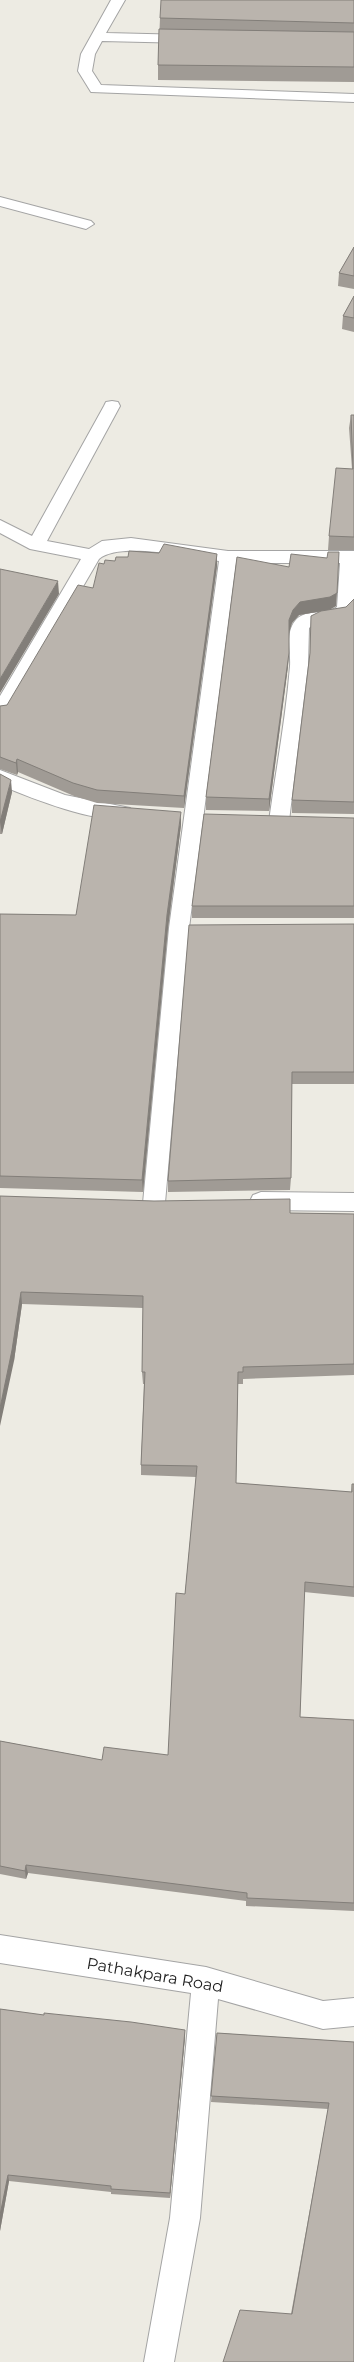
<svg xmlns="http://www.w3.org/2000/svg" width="354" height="2362" font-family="Montserrat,sans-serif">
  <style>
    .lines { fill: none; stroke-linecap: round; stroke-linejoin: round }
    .minor-casing { stroke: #a4a4a4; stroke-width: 2 }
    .minor { fill: #fff; fill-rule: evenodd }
    .wall { fill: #a09b95 }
    .shaded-wall { fill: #827e79 }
    .building { fill: #bab4ad; stroke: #827e79 }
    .labels { text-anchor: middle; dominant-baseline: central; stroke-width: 4; stroke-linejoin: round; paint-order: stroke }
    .near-street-label { font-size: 16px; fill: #1d1d1d; stroke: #fff }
  </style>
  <rect width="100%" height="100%" fill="#edebe3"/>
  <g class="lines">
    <defs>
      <path id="minor" d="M 111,0 L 125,0 L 106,33 L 188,35 L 195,39 L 188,43 L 102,41 L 95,54 L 92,71 L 101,85 L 354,94 L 354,102 L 91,92 L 78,71 L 81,54 Z
        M 0,197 L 91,221 L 94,224 L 86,229 L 0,206 Z
        M 112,401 L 118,402 L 120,406 L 47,541 L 89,549 L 102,541 L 131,538 L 228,551 L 354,551 L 354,610 C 343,627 321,617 309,628 L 308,666 L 289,821 L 286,826 L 279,828 L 272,826 L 269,821 C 276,769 286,718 290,666 C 291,651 285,634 295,621 C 305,608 325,616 337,607 L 340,563 L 236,563 L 189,928 L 165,1203 L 162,1209 L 154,1212 L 146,1209 L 143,1203 L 169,928 L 219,561 C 190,558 121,541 99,559 L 7,717 L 0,718 L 0,696 L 81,559 L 30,549 L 0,533 L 0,520 L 32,536 L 104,406 L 106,402 Z
        M 0,770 L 65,795 L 130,808 L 133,813 L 130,818 C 101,826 28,797 0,785 Z
        M 261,1192 L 354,1193 L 354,1211 L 261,1210 L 253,1207 L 250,1201 L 253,1195 Z
        M 0,1935 L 206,1967 L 323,2001 L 354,1998 L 354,2026 L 323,2029 L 218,1999 L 200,2218 L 174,2362 L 144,2362 L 170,2218 L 191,1993 L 0,1963 Z"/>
    </defs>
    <!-- minor casing -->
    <use href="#minor" class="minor-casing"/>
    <!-- minor -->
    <use href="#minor" class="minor"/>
  </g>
  <!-- wall -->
  <path class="wall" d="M 354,0 L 354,82 L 158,80 L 158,65 L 160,18 Z
    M 354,247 L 354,289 L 338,286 L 339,273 Z
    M 354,296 L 354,332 L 342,329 L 343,316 Z
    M 351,415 L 354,415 L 354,550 L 328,550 L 329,536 L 352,469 L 349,428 Z
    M 159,553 L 217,554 L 217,566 L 184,808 L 97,803 L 74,796 L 18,772 L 17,775 L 0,769 L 0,706 L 7,705 L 93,588 L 104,564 L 128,557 Z
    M 237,557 L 336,606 L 329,610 L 299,615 L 292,623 L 289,631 L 288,666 L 269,811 L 206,810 L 206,797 Z
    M 354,599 L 354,814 L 292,813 L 292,800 L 310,659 L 311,616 L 346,607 Z
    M 0,774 L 12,792 L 2,834 L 0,834 Z
    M 354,818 L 354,918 L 192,918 L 192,906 Z
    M 181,825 L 168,928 L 143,1192 L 0,1188 L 0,1189 L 0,914 L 76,915 Z
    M 354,924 L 354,1084 L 292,1084 L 291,1178 L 290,1190 L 168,1192 L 168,1181 Z
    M 0,1196 L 290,1213 L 354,1214 L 354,1375 L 243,1379 L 243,1384 L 238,1384 L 236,1483 L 351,1492 L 352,1484 L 354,1484 L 354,1597 L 304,1592 L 300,1717 L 354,1720 L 354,1911 L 246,1906 L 246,1901 L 28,1873 L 26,1879 L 0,1874 L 0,1741 L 102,1760 L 168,1755 L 185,1594 L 196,1477 L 141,1475 L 141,1465 L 144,1384 L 143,1384 L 142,1372 L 143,1308 L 22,1304 L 14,1361 Z
    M 0,2009 L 185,2037 L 170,2198 L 111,2194 L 111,2192 L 9,2181 L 0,2231 Z
    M 217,2033 L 354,2042 L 354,2362 L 291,2314 L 328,2109 L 211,2102 Z"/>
  <!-- shaded-wall -->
  <path class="shaded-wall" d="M 217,554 L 217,566 L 184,808 L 184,796 Z
    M 58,581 L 59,594 L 0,693 L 0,679 Z
    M 337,593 L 336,606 L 329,610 L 299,615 L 292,623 L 289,633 L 289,620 L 293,610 L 300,602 Z
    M 289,653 L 288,666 L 269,811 L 269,799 Z
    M 17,759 L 18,772 L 17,775 L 16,763 Z
    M 11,780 L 12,792 L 2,834 L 0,822 Z
    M 181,812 L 181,825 L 168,928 L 143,1192 L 142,1180 L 167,915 Z
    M 21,1292 L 22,1304 L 14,1361 L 0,1426 L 0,1408 Z
    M 26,1865 L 28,1873 L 26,1879 L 25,1871 Z
    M 185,2030 L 185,2037 L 170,2198 L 170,2193 Z
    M 8,2175 L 9,2181 L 0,2231 L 0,2215 Z"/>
  <!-- building -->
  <path class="building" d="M 161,0 L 354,0 L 354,23 L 160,18 Z
    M 159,29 L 354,32 L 354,67 L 158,65 Z
    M 354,247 L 354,276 L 339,273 Z
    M 354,296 L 354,318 L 343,316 Z
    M 351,415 L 354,415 L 354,537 L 329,536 L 336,468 L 353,469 Z
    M 164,544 L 217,554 L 184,796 L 97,790 L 73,783 L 17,759 L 16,763 L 0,757 L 0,706 L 7,705 L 78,585 L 93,588 L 99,563 L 104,564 L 105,560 L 115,561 L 116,557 L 128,557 L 129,551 L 159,553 Z
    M 328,552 L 339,552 L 337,593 L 330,597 L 300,602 L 293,610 L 289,620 L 289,653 L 269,799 L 206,797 L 237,557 L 289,567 L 291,554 L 327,558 Z
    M 0,569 L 58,581 L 0,679 Z
    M 354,599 L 354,802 L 292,800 L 310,653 L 311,616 L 321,611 L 346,607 Z
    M 0,774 L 11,780 L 0,822 Z
    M 94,805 L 181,812 L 167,915 L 142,1180 L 0,1176 L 0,914 L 76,915 Z
    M 204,814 L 354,818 L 354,906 L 192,906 Z
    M 354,924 L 354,1072 L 292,1072 L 291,1178 L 168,1181 L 189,925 Z
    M 0,1196 L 154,1201 L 290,1199 L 290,1213 L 354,1214 L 354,1364 L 243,1367 L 243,1372 L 238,1372 L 236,1483 L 352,1492 L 352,1484 L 354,1484 L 354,1587 L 305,1582 L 300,1717 L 354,1720 L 354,1903 L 247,1898 L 247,1893 L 26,1865 L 25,1871 L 0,1866 L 0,1741 L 102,1760 L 104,1747 L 168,1755 L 176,1593 L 185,1594 L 197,1466 L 141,1465 L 145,1372 L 142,1372 L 143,1296 L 21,1292 L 12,1350 L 0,1408 Z
    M 0,2009 L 44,2015 L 44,2013 L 131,2022 L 185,2030 L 170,2193 L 111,2189 L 111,2186 L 8,2175 L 0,2215 Z
    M 217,2033 L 354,2042 L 354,2362 L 223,2362 L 240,2310 L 292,2314 L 329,2103 L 211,2096 Z"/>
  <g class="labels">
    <!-- near-street labels -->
    <g class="near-street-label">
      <text transform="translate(155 1975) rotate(10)">Pathakpara Road</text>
    </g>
  </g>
</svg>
